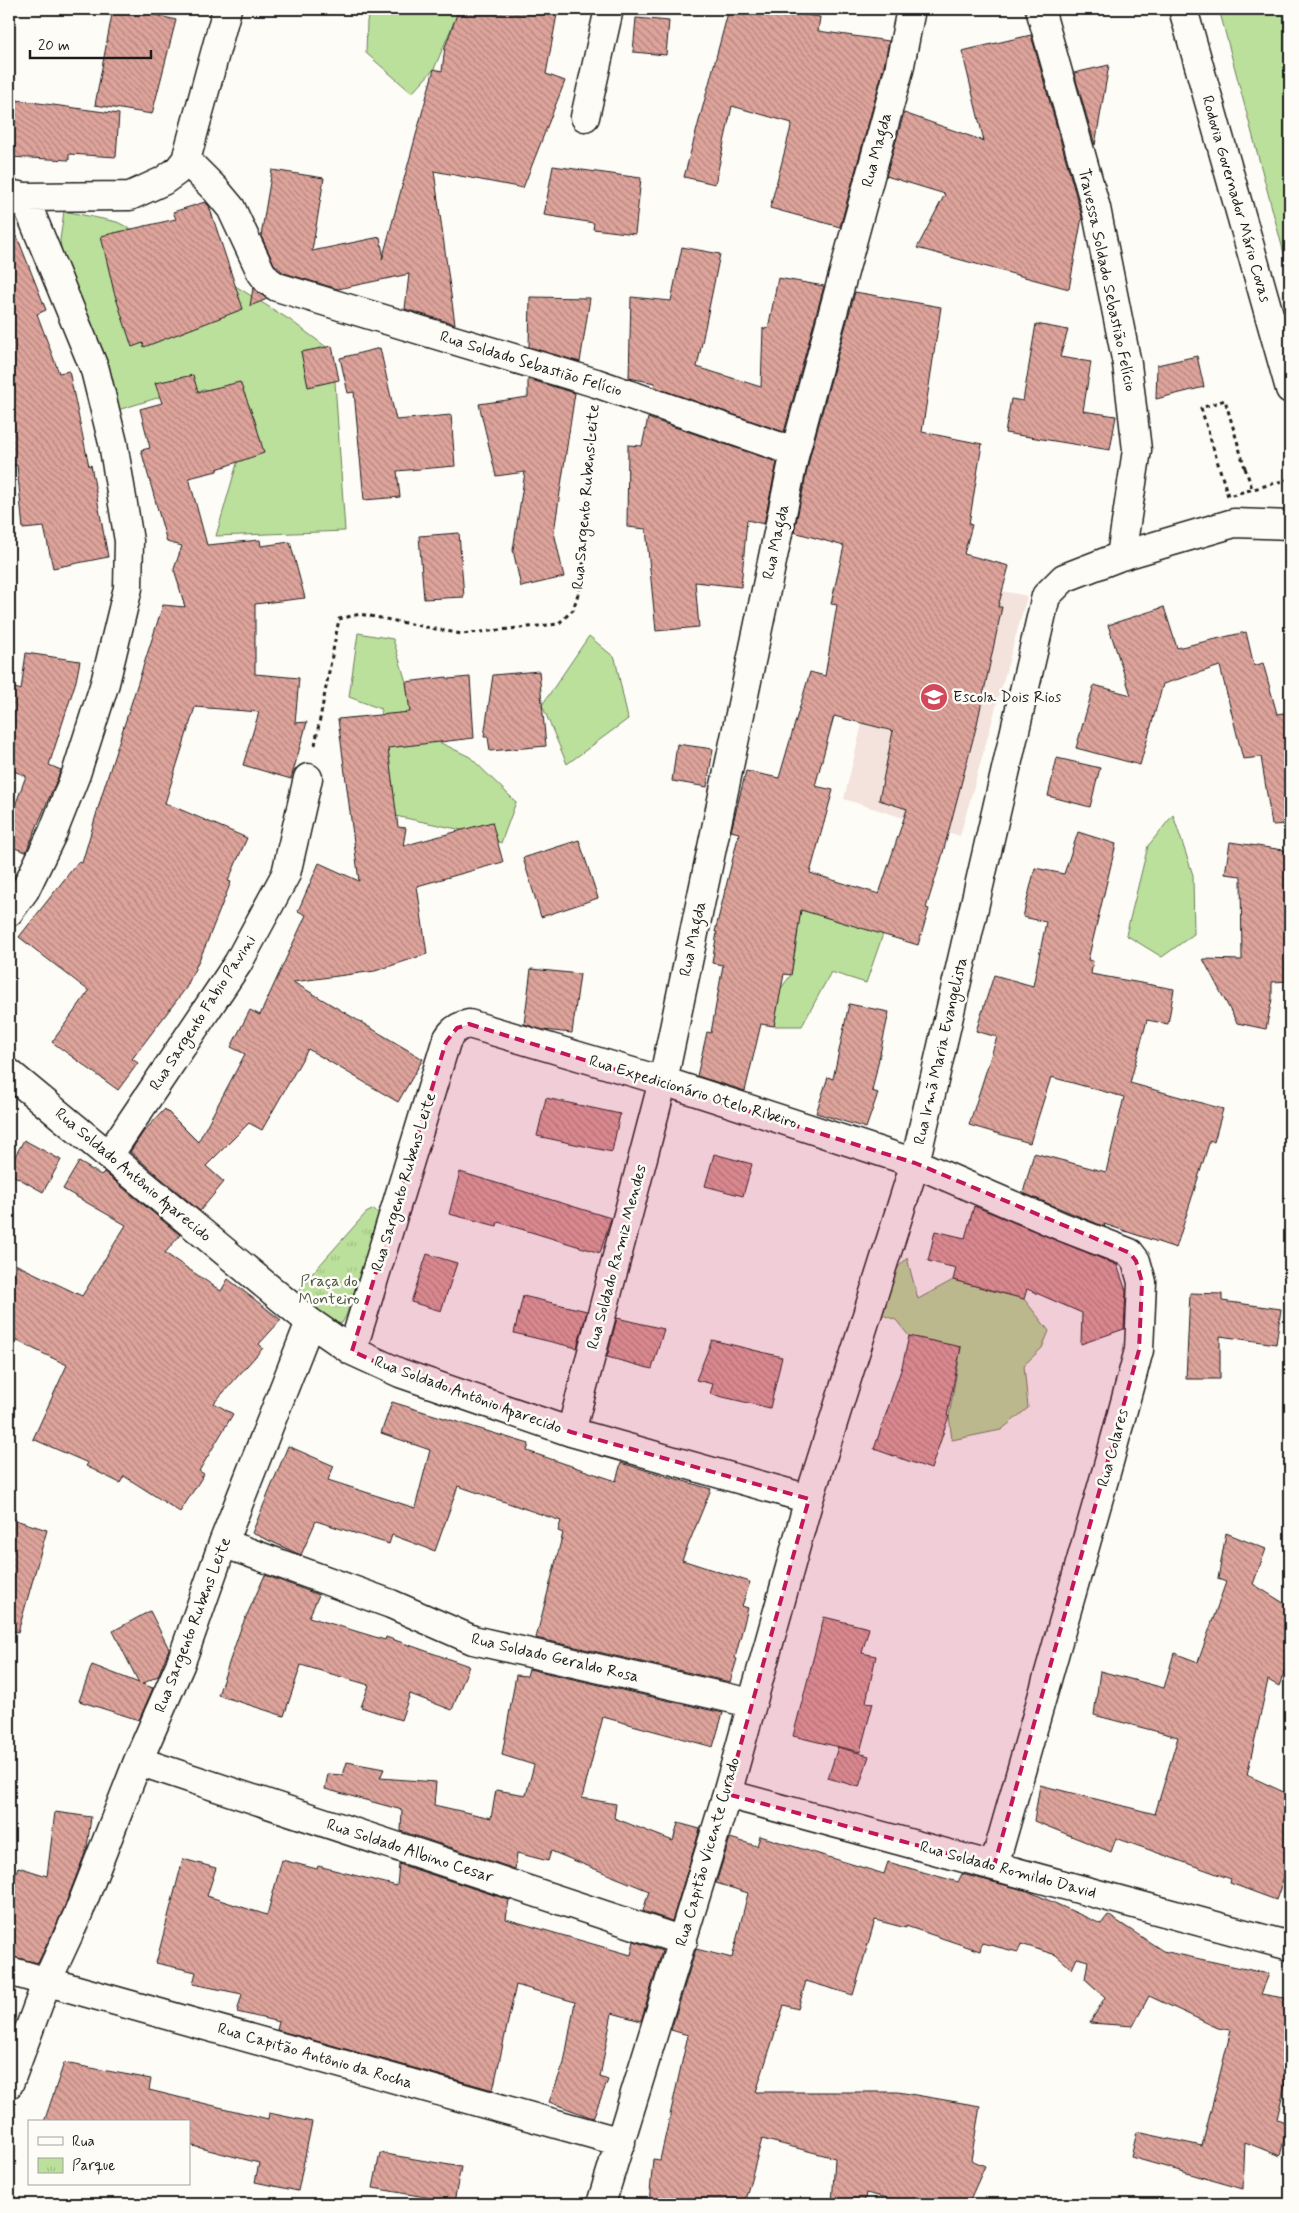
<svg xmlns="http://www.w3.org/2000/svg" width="1299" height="2213" font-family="Mynerve,sans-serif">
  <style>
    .built { fill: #f4e2dc }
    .grass { fill: #bbe09b; stroke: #6c7e5c }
    .park { fill: url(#park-tufts); stroke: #6c7e5c }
    .building { fill: url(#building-back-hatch); stroke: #1c1c1c; fill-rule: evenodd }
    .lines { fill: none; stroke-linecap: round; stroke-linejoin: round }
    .minor-casing { stroke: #1c1c1c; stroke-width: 31 }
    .highway-casing { stroke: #1c1c1c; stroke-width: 31 }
    .path { stroke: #1c1c1c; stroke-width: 3; stroke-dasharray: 4 4; stroke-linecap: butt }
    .minor { stroke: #fdfcf7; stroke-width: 28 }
    .highway { stroke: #fdfcf7; stroke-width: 28 }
    .path-bridge { stroke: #1c1c1c; stroke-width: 3; stroke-dasharray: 4 4; stroke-linecap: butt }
    .marked { fill: #c2185b; fill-opacity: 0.2; stroke: #c2185b; stroke-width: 4; stroke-dasharray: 10 6; stroke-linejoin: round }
    .labels { text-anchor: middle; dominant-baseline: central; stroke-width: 5; stroke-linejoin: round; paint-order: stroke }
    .street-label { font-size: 16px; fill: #1c1c1c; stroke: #fdfcf7 }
    .poi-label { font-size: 16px; fill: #1c1c1c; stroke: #fdfcf7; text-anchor: start }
    .park-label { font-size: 16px; fill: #4c5742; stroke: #fdfcf7 }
  </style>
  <defs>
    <pattern id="park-tufts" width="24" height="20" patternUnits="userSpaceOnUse" patternTransform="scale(1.25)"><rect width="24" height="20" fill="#bbe09b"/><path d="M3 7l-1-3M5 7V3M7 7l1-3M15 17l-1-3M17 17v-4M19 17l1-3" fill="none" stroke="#a0c085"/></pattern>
    <pattern id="building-back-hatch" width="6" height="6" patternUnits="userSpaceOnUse" patternTransform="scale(1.25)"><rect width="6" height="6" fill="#dea49c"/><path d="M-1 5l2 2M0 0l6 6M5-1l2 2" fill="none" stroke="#b3857e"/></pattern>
  </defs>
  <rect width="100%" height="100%" fill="#fdfcf7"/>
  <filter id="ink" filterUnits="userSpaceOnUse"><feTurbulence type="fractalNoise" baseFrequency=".02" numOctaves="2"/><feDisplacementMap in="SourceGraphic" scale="10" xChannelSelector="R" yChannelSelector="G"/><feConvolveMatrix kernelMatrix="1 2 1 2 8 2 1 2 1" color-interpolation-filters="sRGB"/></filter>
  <g filter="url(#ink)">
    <!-- built -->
    <path class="built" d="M 899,570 L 1027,596 L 960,836 L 844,799 Z"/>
    <!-- grass -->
    <path class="grass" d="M 371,9 L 513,9 L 508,21 L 456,17 L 434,69 L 412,93 L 366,53 L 367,21 Z
      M 1219,9 L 1290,9 L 1290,276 Z
      M 64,211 L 117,222 L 200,264 L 290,320 L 333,352 L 345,531 L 216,536 L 238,460 L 238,386 L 170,394 L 118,410 L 69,307 L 60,240 Z
      M 358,633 L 393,639 L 406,682 L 439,742 L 470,757 L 516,802 L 501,843 L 481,834 L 386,814 L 381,709 L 349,697 Z
      M 589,636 L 615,658 L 628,719 L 567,764 L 542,705 Z
      M 1173,815 L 1193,875 L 1194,934 L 1162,957 L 1126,935 L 1148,846 Z
      M 768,896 L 883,934 L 866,983 L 831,972 L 802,1026 L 774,1026 L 781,988 L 791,975 L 798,932 Z
      M 907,1258 L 918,1299 L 953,1280 L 1024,1299 L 1049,1331 L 1042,1348 L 1024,1365 L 1028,1408 L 1001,1430 L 952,1440 L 949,1416 L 961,1348 L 909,1336 L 896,1320 L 880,1314 L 890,1276 Z"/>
    <!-- park -->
    <path class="park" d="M 374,1209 L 379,1214 L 378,1220 L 346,1316 L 342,1323 L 335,1325 L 298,1296 L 303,1284 L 366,1213 Z"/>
    <!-- building -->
    <path class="building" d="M 113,9 L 131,9 L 176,20 L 152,114 L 95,105 Z
      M 459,9 L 558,9 L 546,74 L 565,81 L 523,188 L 434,171 L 455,324 L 405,309 L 409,274 L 338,289 L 284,273 L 274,264 L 261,236 L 272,170 L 324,178 L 312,251 L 380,237 L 383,254 L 382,260 L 434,69 L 442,71 L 445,47 Z
      M 729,9 L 764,9 L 820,17 L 818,31 L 889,41 L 884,66 L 840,227 L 770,208 L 792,123 L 732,106 L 715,184 L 684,177 Z
      M 636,18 L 669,21 L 666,55 L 633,52 Z
      M 1031,35 L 1082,217 L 1069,289 L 917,248 L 945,194 L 886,176 L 904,113 L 984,141 L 962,51 Z
      M 1109,65 L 1095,145 L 1074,73 Z
      M 9,99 L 119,114 L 116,157 L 69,154 L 69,160 L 9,157 Z
      M 553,166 L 641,178 L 635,234 L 593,229 L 594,223 L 544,215 Z
      M 205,202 L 209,206 L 243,309 L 144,347 L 143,343 L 132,347 L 114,292 L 101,236 L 176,219 L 173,212 Z
      M 11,221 L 46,310 L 37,314 L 59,373 L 69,371 L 89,466 L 91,465 L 108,557 L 53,568 L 44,527 L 23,529 L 17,465 L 9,467 L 9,222 Z
      M 682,247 L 720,254 L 697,367 L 761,387 L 763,328 L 768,329 L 778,278 L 824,286 L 784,432 L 654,387 L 655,383 L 629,378 L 631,297 L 671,301 Z
      M 253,288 L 267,299 L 250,306 Z
      M 855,292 L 941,307 L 922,432 L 982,444 L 969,524 L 972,525 L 964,554 L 1009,566 L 998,607 L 1002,607 L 977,724 L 941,860 L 926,908 L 929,909 L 918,945 L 801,910 L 791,975 L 784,974 L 774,1026 L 761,1024 L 745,1091 L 697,1076 L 707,1032 L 711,1033 L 723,965 L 712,963 L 717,932 L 715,932 L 739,833 L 731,831 L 746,771 L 779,778 L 810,672 L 825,676 L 837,605 L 831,604 L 844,546 L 794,532 L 810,456 ZM 834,716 L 893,731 L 879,800 L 907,809 L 879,894 L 810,873 L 833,790 L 815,786 Z
      M 530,297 L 590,298 L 580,362 L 529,347 Z
      M 1036,324 L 1068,330 L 1060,357 L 1091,362 L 1083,411 L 1116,416 L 1110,450 L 1005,433 L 1011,399 L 1023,401 Z
      M 332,346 L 339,380 L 308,387 L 301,352 Z
      M 380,348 L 396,420 L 451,415 L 455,466 L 397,471 L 400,497 L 364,500 L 354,392 L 348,393 L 340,358 Z
      M 1197,356 L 1204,387 L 1156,399 L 1157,365 Z
      M 193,375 L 198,392 L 240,382 L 255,421 L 264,453 L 217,469 L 217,471 L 189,478 L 207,545 L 260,540 L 261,546 L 290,542 L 305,598 L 255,604 L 255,674 L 299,678 L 295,723 L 307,722 L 291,779 L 243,765 L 259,712 L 195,707 L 165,803 L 247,838 L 228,881 L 231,882 L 205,947 L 186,988 L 132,1059 L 138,1063 L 118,1090 L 52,1042 L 89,991 L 19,937 L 78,862 L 82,863 L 104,788 L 163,605 L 185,607 L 174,569 L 182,546 L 167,542 L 141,450 L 150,448 L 140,409 L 162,403 L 155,383 Z
      M 528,379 L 575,393 L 554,532 L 564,577 L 521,587 L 513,550 L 525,472 L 496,476 L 479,404 L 528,397 Z
      M 648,418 L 777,462 L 764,524 L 747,520 L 741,587 L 695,582 L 699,627 L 656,631 L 646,529 L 627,527 L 628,445 L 642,446 Z
      M 459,533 L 464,597 L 424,599 L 419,536 Z
      M 1164,607 L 1177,648 L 1246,632 L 1254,666 L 1263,663 L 1277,714 L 1290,712 L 1290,824 L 1272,825 L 1261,757 L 1243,759 L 1220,666 L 1163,684 L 1140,765 L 1076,748 L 1094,685 L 1131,695 L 1108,625 Z
      M 26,653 L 80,661 L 76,681 L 49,765 L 61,770 L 26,852 L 9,846 L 9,822 L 26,776 L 9,769 L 9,686 L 21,690 Z
      M 539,671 L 546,746 L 490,751 L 488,737 L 484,737 L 493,675 Z
      M 447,677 L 448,679 L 470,677 L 474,738 L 388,748 L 398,827 L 406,828 L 403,846 L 492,822 L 503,862 L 417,886 L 427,954 L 375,971 L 293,982 L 423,1059 L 398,1102 L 308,1049 L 262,1130 L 249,1123 L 206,1166 L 224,1182 L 200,1211 L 130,1152 L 144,1131 L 165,1109 L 198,1142 L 245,1054 L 231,1047 L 250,1010 L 260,1015 L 306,915 L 298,911 L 319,863 L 359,881 L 338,719 L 410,712 L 406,682 Z
      M 677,744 L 713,749 L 707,787 L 672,781 Z
      M 1057,758 L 1100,768 L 1090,807 L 1048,796 Z
      M 1078,832 L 1116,844 L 1088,960 L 1093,961 L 1091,974 L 1174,989 L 1168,1024 L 1147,1020 L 1130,1083 L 1223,1109 L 1214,1142 L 1210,1140 L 1176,1248 L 1104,1224 L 1105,1227 L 1023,1193 L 1034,1153 L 1106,1172 L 1124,1097 L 1051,1077 L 1030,1143 L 969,1125 L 997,1037 L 976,1031 L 994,975 L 1033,986 L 1046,922 L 1023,917 L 1035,868 L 1064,874 Z
      M 579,840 L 598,898 L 541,917 L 523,858 Z
      M 1230,842 L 1290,851 L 1290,981 L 1272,982 L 1272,999 L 1266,1029 L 1237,1023 L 1203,959 L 1242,960 L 1241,876 L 1225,874 Z
      M 531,969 L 580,974 L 572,1033 L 543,1030 L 524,1024 Z
      M 849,1004 L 889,1012 L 872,1091 L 878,1093 L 866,1128 L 816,1113 L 828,1077 L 833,1079 Z
      M 546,1098 L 620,1114 L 612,1152 L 537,1136 Z
      M 24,1140 L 61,1160 L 43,1192 L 9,1173 L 9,1167 Z
      M 714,1154 L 752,1164 L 743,1196 L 705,1186 Z
      M 79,1162 L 101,1175 L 104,1172 L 180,1235 L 165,1253 L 221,1291 L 228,1279 L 281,1320 L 259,1344 L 263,1348 L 214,1403 L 233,1414 L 199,1471 L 204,1474 L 180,1512 L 124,1476 L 120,1483 L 86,1466 L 88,1463 L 33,1439 L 67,1365 L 9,1337 L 9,1282 L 17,1265 L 82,1296 L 126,1225 L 63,1189 Z
      M 460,1172 L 611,1218 L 600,1253 L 498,1222 L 497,1226 L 449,1214 Z
      M 974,1206 L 1117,1265 L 1126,1291 L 1124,1329 L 1081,1344 L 1082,1313 L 1027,1289 L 1024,1299 L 953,1280 L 956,1268 L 928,1261 L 935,1231 L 965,1238 Z
      M 427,1254 L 457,1263 L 441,1311 L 411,1302 Z
      M 1190,1293 L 1222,1294 L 1222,1301 L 1281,1309 L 1276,1344 L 1220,1336 L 1220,1379 L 1186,1379 Z
      M 523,1296 L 587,1311 L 577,1348 L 514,1333 Z
      M 617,1318 L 664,1329 L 652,1369 L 607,1357 Z
      M 909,1336 L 961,1347 L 947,1416 L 949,1416 L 931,1469 L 874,1449 L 902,1367 Z
      M 712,1340 L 782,1357 L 770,1408 L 710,1394 L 713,1384 L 696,1380 Z
      M 392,1402 L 529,1444 L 527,1451 L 616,1481 L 621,1463 L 711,1489 L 682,1560 L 750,1582 L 742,1606 L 748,1608 L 735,1658 L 737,1659 L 730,1682 L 536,1638 L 563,1533 L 558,1531 L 561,1521 L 458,1486 L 435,1551 L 392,1535 L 389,1544 L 316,1521 L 301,1555 L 252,1533 L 288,1446 L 334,1466 L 328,1480 L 415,1508 L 430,1450 L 381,1433 Z
      M 9,1518 L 47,1530 L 18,1632 L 9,1630 Z
      M 1226,1533 L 1266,1549 L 1253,1584 L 1290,1607 L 1290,1656 L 1279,1686 L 1268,1680 L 1247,1775 L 1290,1795 L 1290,1860 L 1276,1900 L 1230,1883 L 1231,1879 L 1116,1838 L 1111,1852 L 1034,1821 L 1040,1785 L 1155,1814 L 1178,1737 L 1094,1715 L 1100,1671 L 1164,1688 L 1174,1653 L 1198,1662 L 1226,1582 L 1218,1579 Z
      M 265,1575 L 319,1595 L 309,1617 L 385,1640 L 386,1637 L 469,1666 L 452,1710 L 410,1694 L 401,1720 L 361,1707 L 369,1685 L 301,1665 L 284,1716 L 218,1695 L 241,1628 Z
      M 150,1611 L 169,1649 L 158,1676 L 142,1684 L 153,1688 L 139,1720 L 79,1701 L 92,1665 L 139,1683 L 113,1631 Z
      M 824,1617 L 869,1628 L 862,1653 L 876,1656 L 866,1702 L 873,1703 L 860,1752 L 793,1736 Z
      M 529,1669 L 723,1713 L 713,1747 L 603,1717 L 582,1798 L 616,1804 L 614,1818 L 673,1841 L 678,1823 L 700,1829 L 672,1921 L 643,1911 L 649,1891 L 551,1851 L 548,1861 L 517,1853 L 515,1869 L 401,1831 L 402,1810 L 325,1789 L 328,1774 L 343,1775 L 347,1762 L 384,1769 L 380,1778 L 436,1782 L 434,1805 L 491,1818 L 496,1790 L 526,1795 L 534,1765 L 502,1755 L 516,1675 L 527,1676 Z
      M 838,1747 L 869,1756 L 859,1787 L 828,1778 Z
      M 55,1812 L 91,1817 L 87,1848 L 64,1908 L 38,1963 L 9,1956 L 9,1891 L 18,1867 L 47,1876 Z
      M 760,1836 L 884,1874 L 888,1862 L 958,1882 L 962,1874 L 1028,1891 L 1101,1924 L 1108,1915 L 1163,1951 L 1269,1974 L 1261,1994 L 1290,1999 L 1290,2062 L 1277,2119 L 1288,2123 L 1280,2156 L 1245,2142 L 1243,2189 L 1131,2157 L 1137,2132 L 1202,2146 L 1231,2030 L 1218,2028 L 1149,1996 L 1133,2026 L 1090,2023 L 1105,1997 L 1085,1979 L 1088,1961 L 1077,1958 L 1072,1969 L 1056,1955 L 1021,1944 L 1018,1952 L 982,1943 L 980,1951 L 906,1926 L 906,1928 L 875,1920 L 853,1995 L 806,1981 L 798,2009 L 784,2005 L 756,2092 L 898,2092 L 980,2106 L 971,2160 L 985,2166 L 968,2204 L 913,2204 L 866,2193 L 864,2204 L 832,2204 L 835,2158 L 762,2139 L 744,2204 L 649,2204 L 653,2159 L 660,2160 L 688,2035 L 671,2030 L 696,1949 L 732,1958 L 748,1893 L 716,1883 L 730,1838 L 757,1846 Z
      M 183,1859 L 216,1868 L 207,1896 L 267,1915 L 282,1860 L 317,1869 L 318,1866 L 397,1886 L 399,1864 L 509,1900 L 506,1919 L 631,1955 L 634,1941 L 662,1951 L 641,2021 L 612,2013 L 600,2077 L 608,2080 L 593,2118 L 549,2102 L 564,2063 L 575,2002 L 516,1985 L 493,2090 L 277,2030 L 279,2022 L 237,2012 L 242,1994 L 193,1984 L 196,1972 L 156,1963 Z
      M 64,2063 L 151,2079 L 149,2090 L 268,2119 L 269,2113 L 312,2122 L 298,2191 L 255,2182 L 259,2163 L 189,2145 L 189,2122 L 44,2122 Z
      M 380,2153 L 461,2167 L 454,2202 L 373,2188 Z"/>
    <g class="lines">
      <defs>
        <path id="minor" d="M 1040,9 L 1096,208 L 1127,364 L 1137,450 L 1121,556
          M 585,117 L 609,9
          M 186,160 L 216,190 L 231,208 L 261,272 L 267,280 L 277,287 L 596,383 L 795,452
          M 9,194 L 24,197 L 130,196 L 163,181 L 177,171 L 186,160 L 227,9
          M 9,912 L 25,890 L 53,832 L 76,774 L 105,683 L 128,588 L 129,541 L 113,443 L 95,370 L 24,197
          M 9,1073 L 310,1322 L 352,1351 L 400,1373 L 571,1432 L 809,1499
          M 109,1155 L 238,963 L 286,874 L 308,778
          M 352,1351 L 446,1042 C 451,1031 458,1026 469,1024 L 663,1081 L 915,1163 L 1063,1227 L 1130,1253 L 1136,1261 L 1142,1282 L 1139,1350 L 1109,1462 L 994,1866
          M 571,1432 L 663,1081 L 795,452 L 899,70 L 911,9
          M 223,1543 L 391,1604 L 473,1640 L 751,1703
          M 138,1761 L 683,1941
          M 727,1794 L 1290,1946
          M 9,1971 L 621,2142
          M 9,2084 L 47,1981 L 78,1914 L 138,1761 L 180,1665 L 223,1543 L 310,1322
          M 601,2204 L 727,1794 L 809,1499 L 915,1163 L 1046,596 L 1064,578 L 1121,556 L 1234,523 L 1290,525"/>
        <path id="highway" d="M 1183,9 L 1290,389"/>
      </defs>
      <!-- minor casing -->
      <use href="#minor" class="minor-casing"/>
      <!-- highway casing -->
      <use href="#highway" class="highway-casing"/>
      <!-- path -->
      <path class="path" d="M 1245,468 L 1252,488
        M 315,745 L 339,619 L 360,614 L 461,634 L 558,624 L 573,610 L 582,581 L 593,418"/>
      <!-- minor -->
      <use href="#minor" class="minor"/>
      <!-- highway -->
      <use href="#highway" class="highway"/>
      <!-- path-bridge -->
      <path class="path-bridge" d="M 1245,468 L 1225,400 L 1201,408 L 1228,496 L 1290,479"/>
    </g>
  </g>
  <!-- marked area -->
  <path class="marked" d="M 469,1024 L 915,1163 L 1130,1253 L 1136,1261 L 1142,1282 L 1139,1350 L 994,1866 L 727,1794 L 809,1499 L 571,1432 L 400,1373 L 352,1351 L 446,1042 L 457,1028 Z"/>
  <!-- icons -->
  <defs>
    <symbol id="school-disc" viewBox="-11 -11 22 22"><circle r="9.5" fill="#d1495b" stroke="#fdfcf7"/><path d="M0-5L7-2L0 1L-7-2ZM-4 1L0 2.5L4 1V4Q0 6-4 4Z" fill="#fff"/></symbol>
  </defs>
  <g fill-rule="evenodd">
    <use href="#school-disc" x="918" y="681" width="32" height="32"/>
  </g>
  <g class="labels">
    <!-- street labels -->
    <g class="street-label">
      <text transform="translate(877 150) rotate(-75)">Rua Magda</text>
      <text transform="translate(1236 199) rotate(74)">Rodovia Governador Mário Covas</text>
      <text transform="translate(1107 280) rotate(78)">Travessa Soldado Sebastião Felício</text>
      <text transform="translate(531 364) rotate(17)">Rua Soldado Sebastião Felício</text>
      <text transform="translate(586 497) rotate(-85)">Rua Sargento Rubens Leite</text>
      <text transform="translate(776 542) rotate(-78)">Rua Magda</text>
      <text transform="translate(693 939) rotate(-78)">Rua Magda</text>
      <text transform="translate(203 1013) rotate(-57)">Rua Sargento Fabio Pavini</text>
      <text transform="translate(941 1051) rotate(-77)">Rua Irmã Maria Evangelista</text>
      <text transform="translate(693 1092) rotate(17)">Rua Expedicionário Otelo Ribeiro</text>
      <text transform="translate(133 1175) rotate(40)">Rua Soldado Antônio Aparecido</text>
      <text transform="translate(404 1182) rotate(-73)">Rua Sargento Rubens Leite</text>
      <text transform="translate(617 1257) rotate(-75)">Rua Soldado Ramiz Mendes</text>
      <text transform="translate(468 1395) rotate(20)">Rua Soldado Antônio Aparecido</text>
      <text transform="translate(1113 1448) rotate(-75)">Rua Colares</text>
      <text transform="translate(193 1625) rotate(-69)">Rua Sargento Rubens Leite</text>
      <text transform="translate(555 1658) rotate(13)">Rua Soldado Geraldo Rosa</text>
      <text transform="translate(410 1851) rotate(18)">Rua Soldado Albino Cesar</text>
      <text transform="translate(708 1852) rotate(-74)">Rua Capitão Vicente Curado</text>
      <text transform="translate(1008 1870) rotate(15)">Rua Soldado Romildo David</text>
      <text transform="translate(315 2056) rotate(16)">Rua Capitão Antônio da Rocha</text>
    </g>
    <!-- poi labels -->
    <g class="poi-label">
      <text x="953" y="697">Escola Dois Rios</text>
    </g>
    <!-- park labels -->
    <g class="park-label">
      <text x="329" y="1281">Praça do<tspan x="329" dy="18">Monteiro</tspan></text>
    </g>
  </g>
  <!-- margin -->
  <rect width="1299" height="2213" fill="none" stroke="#fdfcf7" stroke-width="30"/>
  <rect x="15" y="15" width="1269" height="2183" fill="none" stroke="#1c1c1c" stroke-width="2" filter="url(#ink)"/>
  <!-- legend -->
  <rect x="28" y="2120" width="162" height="65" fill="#fdfcf7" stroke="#a3a29f"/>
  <rect x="38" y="2137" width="25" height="8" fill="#fdfcf7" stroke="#a3a29f"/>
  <text x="72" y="2146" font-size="15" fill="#1c1c1c">Rua</text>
  <rect x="38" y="2158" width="25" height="15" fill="url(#park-tufts)" stroke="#a3a29f"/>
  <text x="72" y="2170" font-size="15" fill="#1c1c1c">Parque</text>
  <!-- scale -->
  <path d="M30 50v8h121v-8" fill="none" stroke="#1c1c1c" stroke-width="2.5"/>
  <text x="38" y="50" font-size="15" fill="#1c1c1c" stroke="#fdfcf7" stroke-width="4" paint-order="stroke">20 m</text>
</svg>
